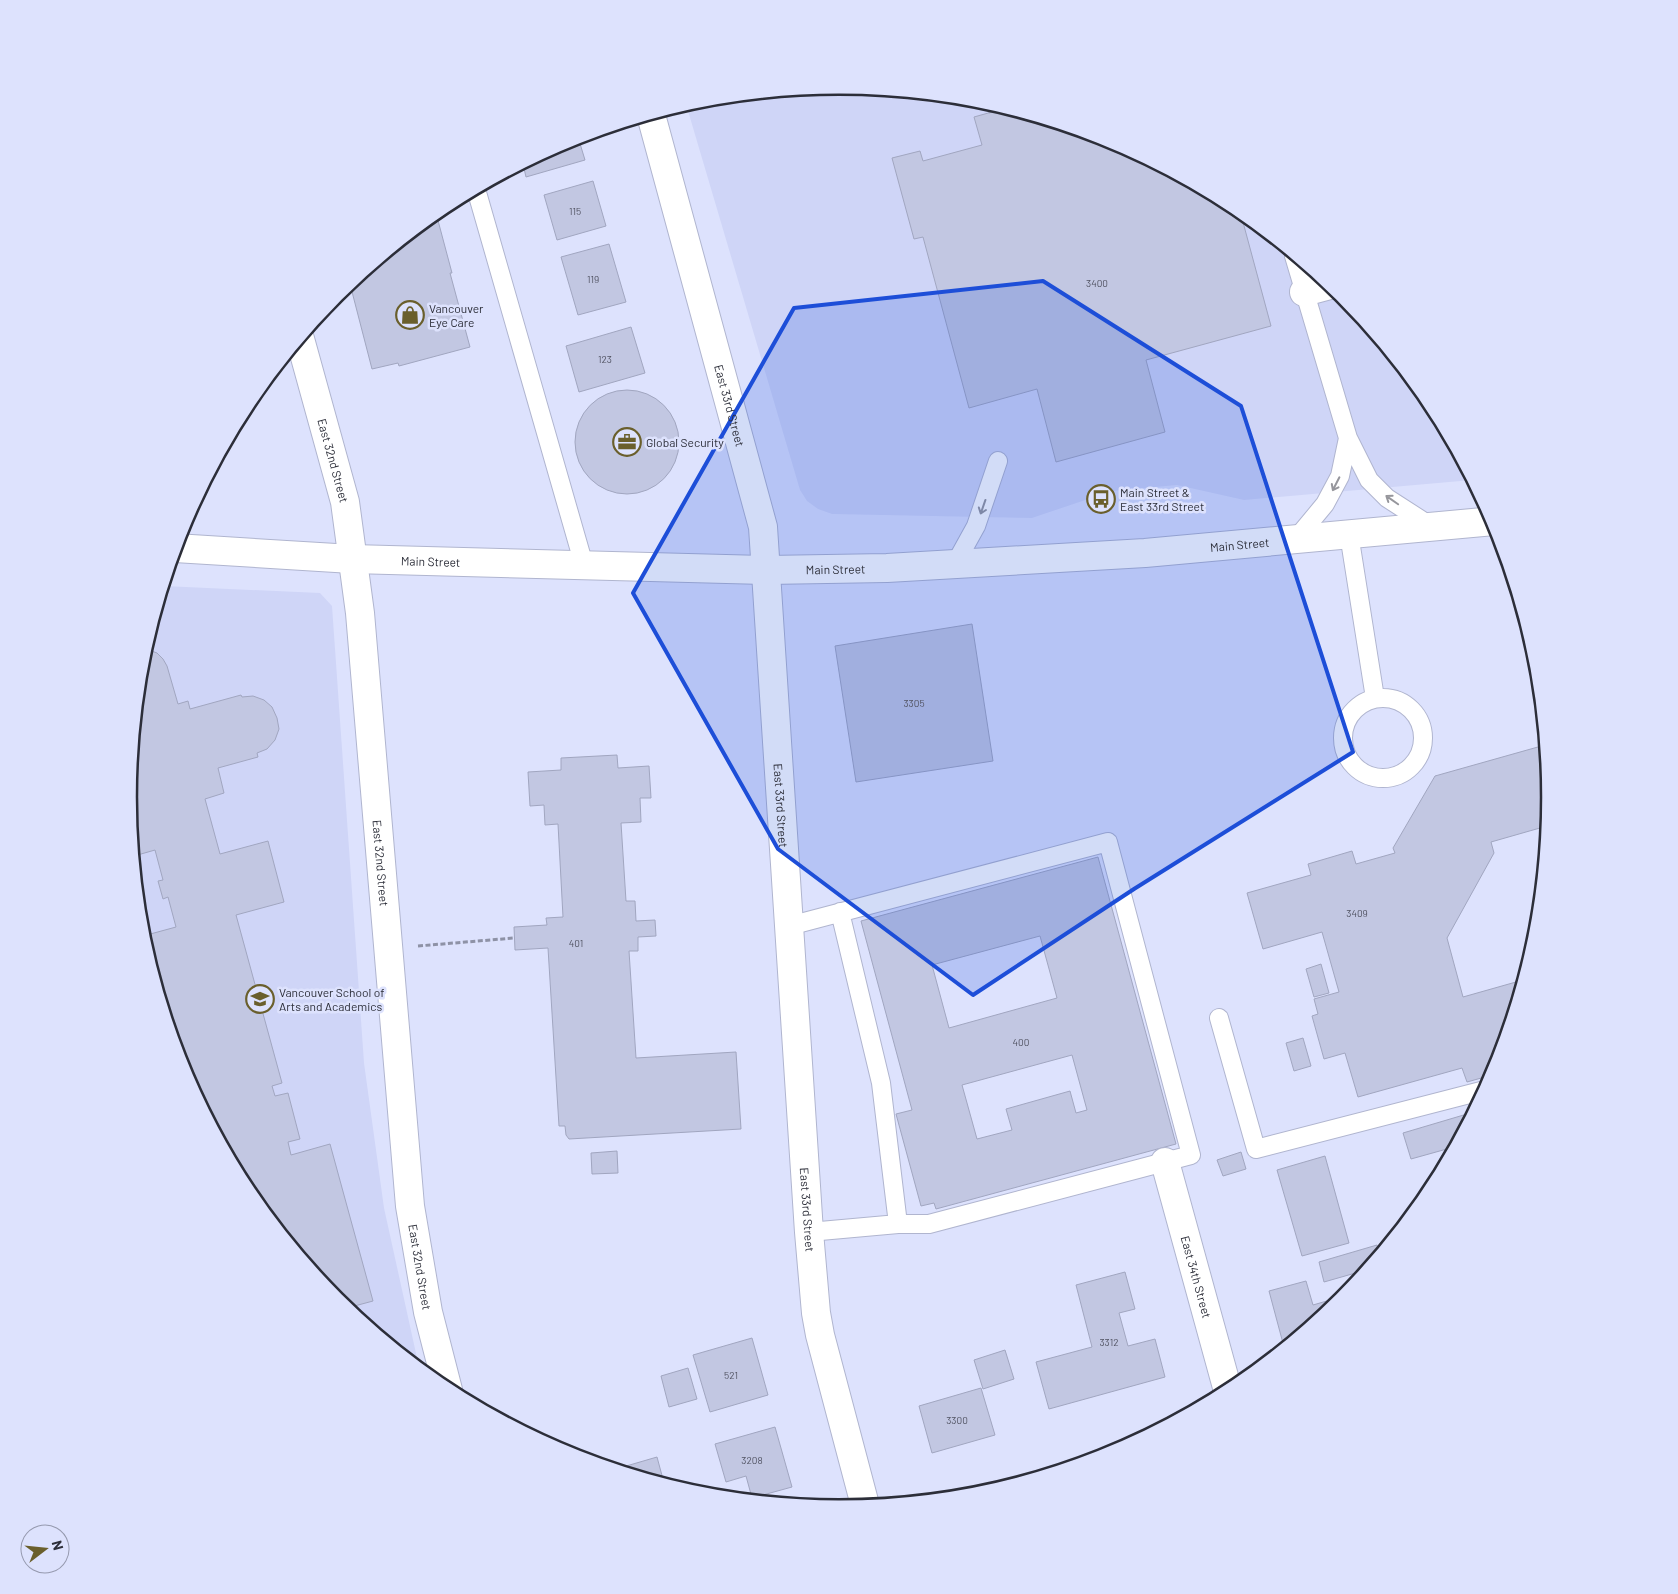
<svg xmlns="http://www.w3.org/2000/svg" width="1678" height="1594" font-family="Barlow,sans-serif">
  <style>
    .built { fill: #cfd5f7 }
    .building { fill: #c2c7e2; stroke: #a1a6c0; fill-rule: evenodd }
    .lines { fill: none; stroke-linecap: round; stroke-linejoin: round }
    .service-casing { stroke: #b0b5cf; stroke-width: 20 }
    .minor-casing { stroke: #b0b5cf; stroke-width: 30 }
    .tertiary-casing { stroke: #b0b5cf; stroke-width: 30 }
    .secondary-casing { stroke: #b0b5cf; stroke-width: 30 }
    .path { stroke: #8e92a6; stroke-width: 3; stroke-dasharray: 5 2.5; stroke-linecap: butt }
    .service { stroke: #fff; stroke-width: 18 }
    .minor { stroke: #fff; stroke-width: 28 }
    .tertiary { stroke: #fff; stroke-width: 28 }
    .secondary { stroke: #fff; stroke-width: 28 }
    .oneway { stroke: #96969c }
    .marked { fill: #1d4ed8; fill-opacity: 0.2; stroke: #1d4ed8; stroke-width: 4; stroke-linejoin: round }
    .labels { text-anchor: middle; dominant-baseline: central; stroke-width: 5; stroke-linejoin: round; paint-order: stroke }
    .number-label { font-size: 10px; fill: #525463 }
    .poi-label { font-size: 12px; fill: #2c2e39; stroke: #dde2fd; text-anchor: start }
    .street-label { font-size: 12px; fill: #2c2e39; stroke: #dde2fd }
    .rim { fill: none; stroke: #2c2e39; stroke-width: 2.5 }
  </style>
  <rect width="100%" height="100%" fill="#dde2fd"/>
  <!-- built -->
  <path class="built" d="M 839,86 L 978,100 L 1111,140 L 1234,206 L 1342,295 L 1430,402 L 1472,480 L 1244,500 L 1177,485 L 1112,491 L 1032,518 L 832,514 L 818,509 L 807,501 L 800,490 L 686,104 L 701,100 Z
    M 164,586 L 320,593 L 332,606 L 364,1063 L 384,1208 L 419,1367 L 336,1299 L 248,1192 L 182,1069 L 142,935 L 128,797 L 142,658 Z"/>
  <!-- building -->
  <path class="building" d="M 987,103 L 1006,108 L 989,113 Z
    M 1006,108 L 1111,140 L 1234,206 L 1240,211 L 1271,326 L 1146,360 L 1165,432 L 1056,462 L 1037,389 L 969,408 L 923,237 L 914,239 L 892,158 L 920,151 L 923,161 L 982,145 L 974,117 Z
    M 578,137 L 585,160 L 526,177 L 523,164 L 567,140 Z
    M 593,181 L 606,226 L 557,240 L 544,195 Z
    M 436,213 L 452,273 L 450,273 L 470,347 L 399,366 L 398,363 L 372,369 L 350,284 L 354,280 L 371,275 L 369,268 Z
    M 609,244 L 626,302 L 578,315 L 561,257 Z
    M 631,327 L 645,373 L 579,392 L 566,346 Z
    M575 442a52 52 0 1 1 104 0a52 52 0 1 1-104 0Z
    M 972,624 L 993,761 L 856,782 L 835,646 Z
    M 149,650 L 157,653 L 163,659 L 167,666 L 178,704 L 188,701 L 190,709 L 241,695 L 242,697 L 253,696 L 264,700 L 272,707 L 277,718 L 279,729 L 275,740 L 267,749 L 257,753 L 258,757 L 218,768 L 224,793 L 205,799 L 220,854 L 268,841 L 284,902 L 236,915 L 282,1083 L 272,1086 L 275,1096 L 288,1093 L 300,1139 L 288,1142 L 291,1155 L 330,1144 L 373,1301 L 347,1308 L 336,1299 L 248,1192 L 182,1069 L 143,936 L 176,927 L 168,897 L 163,899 L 158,881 L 163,880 L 155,850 L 134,856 L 128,797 L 142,658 L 144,651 Z
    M 1545,745 L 1550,797 L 1547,826 L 1491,842 L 1494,853 L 1447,938 L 1463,997 L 1523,980 L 1496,1069 L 1492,1075 L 1467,1082 L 1462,1068 L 1358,1097 L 1345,1053 L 1324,1059 L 1312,1016 L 1318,1014 L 1314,999 L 1339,992 L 1322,932 L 1263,949 L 1247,893 L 1311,875 L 1308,864 L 1352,851 L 1356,864 L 1395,853 L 1393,848 L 1435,776 Z
    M 617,755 L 618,768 L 649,766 L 651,798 L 640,798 L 641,822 L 621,823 L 626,901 L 635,901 L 636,921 L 655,920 L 656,936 L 638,937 L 638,951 L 629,951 L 636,1058 L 736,1052 L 741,1129 L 569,1139 L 566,1135 L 565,1126 L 559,1126 L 548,948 L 515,950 L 514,927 L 547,925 L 546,918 L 563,917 L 558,824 L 545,825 L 544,805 L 530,806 L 528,772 L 561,770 L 561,758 Z
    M 1098,857 L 1176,1144 L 936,1209 L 934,1203 L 921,1206 L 896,1114 L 912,1110 L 861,921 ZM 1040,936 L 1057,998 L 949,1028 L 932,965 ZM 1072,1055 L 1087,1110 L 1076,1113 L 1070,1091 L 1006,1109 L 1012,1130 L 977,1139 L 962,1085 Z
    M 1321,964 L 1329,993 L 1314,997 L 1306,969 Z
    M 1303,1038 L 1311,1066 L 1294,1071 L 1286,1043 Z
    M 1467,1114 L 1469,1120 L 1454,1147 L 1411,1159 L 1403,1133 Z
    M 617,1151 L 618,1173 L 592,1174 L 591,1153 Z
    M 1241,1152 L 1246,1169 L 1223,1176 L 1217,1160 Z
    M 1325,1156 L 1349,1243 L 1302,1256 L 1277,1170 Z
    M 1377,1245 L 1379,1254 L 1366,1270 L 1324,1282 L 1319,1262 Z
    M 1125,1272 L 1135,1309 L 1119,1313 L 1128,1346 L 1155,1339 L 1165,1377 L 1049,1409 L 1036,1362 L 1092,1347 L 1076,1285 Z
    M 1306,1281 L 1313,1305 L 1344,1296 L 1284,1347 L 1269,1291 Z
    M 752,1338 L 768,1395 L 710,1412 L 693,1355 Z
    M 1005,1350 L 1014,1379 L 983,1389 L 974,1360 Z
    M 688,1368 L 697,1399 L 669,1407 L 661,1376 Z
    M 981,1388 L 995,1435 L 932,1453 L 919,1406 Z
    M 775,1427 L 792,1487 L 752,1498 L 746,1476 L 726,1482 L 715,1444 Z
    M 657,1457 L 664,1483 L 616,1469 Z"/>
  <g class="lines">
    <defs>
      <path id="service" d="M 476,189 L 584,565
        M 1294,256 L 1348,438 L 1369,480 L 1387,498 L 1432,527
        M 1349,534 L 1375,698
        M 1296,539 L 1325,504 L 1340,476 L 1348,438
        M 955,564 L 976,526 L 998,461
        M1343 738a40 40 0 1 1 80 0a40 40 0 1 1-80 0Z
        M 840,912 L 881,1083 L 898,1224
        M 789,926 L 1108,842 L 1191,1155 L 929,1224 L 898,1224 L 809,1232
        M 1219,1018 L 1256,1149 L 1485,1090"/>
      <g id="minor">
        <path d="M 1304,292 L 1330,285"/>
        <path id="s1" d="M 300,339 L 345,502 L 360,613 L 410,1206 L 428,1312 L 448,1390"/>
        <path id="s2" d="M 1165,1162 L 1228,1391"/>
      </g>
      <g id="tertiary">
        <path id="s3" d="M 651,115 L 763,527 L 809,1232 L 816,1313 L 820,1335 L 865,1505"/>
      </g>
      <g id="secondary">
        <path id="s4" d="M 175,548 L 352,559 L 767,570 L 887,568 L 1145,553 L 1494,521"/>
      </g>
    </defs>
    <!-- service casing -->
    <use href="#service" class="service-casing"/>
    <!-- minor casing -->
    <use href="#minor" class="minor-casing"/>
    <!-- tertiary casing -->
    <use href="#tertiary" class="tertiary-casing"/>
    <!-- secondary casing -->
    <use href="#secondary" class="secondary-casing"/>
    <!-- path -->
    <path class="path" d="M 418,946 L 514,938"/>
    <!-- service -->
    <use href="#service" class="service"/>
    <!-- minor -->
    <use href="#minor" class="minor"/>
    <!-- tertiary -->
    <use href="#tertiary" class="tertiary"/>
    <!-- secondary -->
    <use href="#secondary" class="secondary"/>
  </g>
  <!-- one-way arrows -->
  <defs><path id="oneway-shaft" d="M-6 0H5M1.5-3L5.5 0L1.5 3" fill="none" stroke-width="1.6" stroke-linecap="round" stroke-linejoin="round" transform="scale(1.25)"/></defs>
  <g class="oneway">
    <use href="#oneway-shaft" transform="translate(1336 484) rotate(117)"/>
    <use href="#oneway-shaft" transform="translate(1392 500) rotate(-145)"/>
    <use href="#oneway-shaft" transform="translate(983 507) rotate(109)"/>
  </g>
  <!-- marked area -->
  <path class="marked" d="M 1043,281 L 1241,406 L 1353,752 L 1134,889 L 973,995 L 778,849 L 633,593 L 794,308 Z"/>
  <!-- icons -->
  <defs>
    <symbol id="shop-ring" viewBox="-11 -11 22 22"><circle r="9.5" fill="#dde2fd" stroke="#6a5f2c" stroke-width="1.5"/><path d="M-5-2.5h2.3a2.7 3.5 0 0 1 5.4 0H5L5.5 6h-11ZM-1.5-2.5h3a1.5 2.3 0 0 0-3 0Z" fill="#6a5f2c"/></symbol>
    <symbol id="office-ring" viewBox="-11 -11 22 22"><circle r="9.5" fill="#dde2fd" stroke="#6a5f2c" stroke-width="1.5"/><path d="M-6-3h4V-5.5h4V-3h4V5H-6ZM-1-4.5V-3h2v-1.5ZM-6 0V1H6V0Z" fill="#6a5f2c"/></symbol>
    <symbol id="bus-ring" viewBox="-11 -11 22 22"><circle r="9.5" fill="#dde2fd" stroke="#6a5f2c" stroke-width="1.5"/><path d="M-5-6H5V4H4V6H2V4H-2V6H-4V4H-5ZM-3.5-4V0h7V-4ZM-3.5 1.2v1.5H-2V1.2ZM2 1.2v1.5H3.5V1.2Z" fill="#6a5f2c"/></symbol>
    <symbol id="school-ring" viewBox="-11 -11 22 22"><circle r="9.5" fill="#dde2fd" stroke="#6a5f2c" stroke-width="1.5"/><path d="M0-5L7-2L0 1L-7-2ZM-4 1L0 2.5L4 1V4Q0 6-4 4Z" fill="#6a5f2c"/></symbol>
  </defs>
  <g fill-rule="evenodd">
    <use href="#shop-ring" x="394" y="299" width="32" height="32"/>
    <use href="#office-ring" x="611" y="426" width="32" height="32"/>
    <use href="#bus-ring" x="1085" y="483" width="32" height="32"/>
    <use href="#school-ring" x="244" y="983" width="32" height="32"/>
  </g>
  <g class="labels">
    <!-- number labels -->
    <g class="number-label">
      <text x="575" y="211">115</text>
      <text x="593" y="279">119</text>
      <text x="1097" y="283">3400</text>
      <text x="605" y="359">123</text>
      <text x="914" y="703">3305</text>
      <text x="1357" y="913">3409</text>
      <text x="576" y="943">401</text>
      <text x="1021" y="1042">400</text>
      <text x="1109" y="1342">3312</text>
      <text x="731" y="1375">521</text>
      <text x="957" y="1420">3300</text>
      <text x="752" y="1460">3208</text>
    </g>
    <!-- poi labels -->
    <g class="poi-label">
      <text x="429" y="308">Vancouver<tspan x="429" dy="14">Eye Care</tspan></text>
      <text x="646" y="442">Global Security</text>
      <text x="1120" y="492">Main Street &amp;<tspan x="1120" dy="14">East 33rd Street</tspan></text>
      <text x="279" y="992">Vancouver School of<tspan x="279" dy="14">Arts and Academics</tspan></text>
    </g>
    <!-- street labels -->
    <g class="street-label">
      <text stroke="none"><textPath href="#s3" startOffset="301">East 33rd Street</textPath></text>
      <text stroke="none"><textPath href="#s1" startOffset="126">East 32nd Street</textPath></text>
      <text stroke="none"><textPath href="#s4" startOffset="1066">Main Street</textPath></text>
      <text stroke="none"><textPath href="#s4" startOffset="256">Main Street</textPath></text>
      <text stroke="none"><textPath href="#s4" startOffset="661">Main Street</textPath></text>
      <text stroke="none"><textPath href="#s3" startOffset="706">East 33rd Street</textPath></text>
      <text stroke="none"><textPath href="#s1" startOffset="532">East 32nd Street</textPath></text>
      <text stroke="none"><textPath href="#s3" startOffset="1111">East 33rd Street</textPath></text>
      <text stroke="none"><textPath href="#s1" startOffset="938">East 32nd Street</textPath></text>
      <text stroke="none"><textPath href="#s2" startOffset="119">East 34th Street</textPath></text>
    </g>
  </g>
  <!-- crop -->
  <path d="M0 0H1678V1594H0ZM137 797a702 702 0 1 1 1404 0a702 702 0 1 1-1404 0Z" fill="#dde2fd" fill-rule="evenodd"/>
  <path class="rim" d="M137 797a702 702 0 1 1 1404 0a702 702 0 1 1-1404 0Z"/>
  <!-- north arrow -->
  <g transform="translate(45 1549) rotate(74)"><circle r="24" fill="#dde2fd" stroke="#969aaf"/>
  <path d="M0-4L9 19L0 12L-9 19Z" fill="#6a5f2c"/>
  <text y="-8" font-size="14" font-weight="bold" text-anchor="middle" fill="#2c2e39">N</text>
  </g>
</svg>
